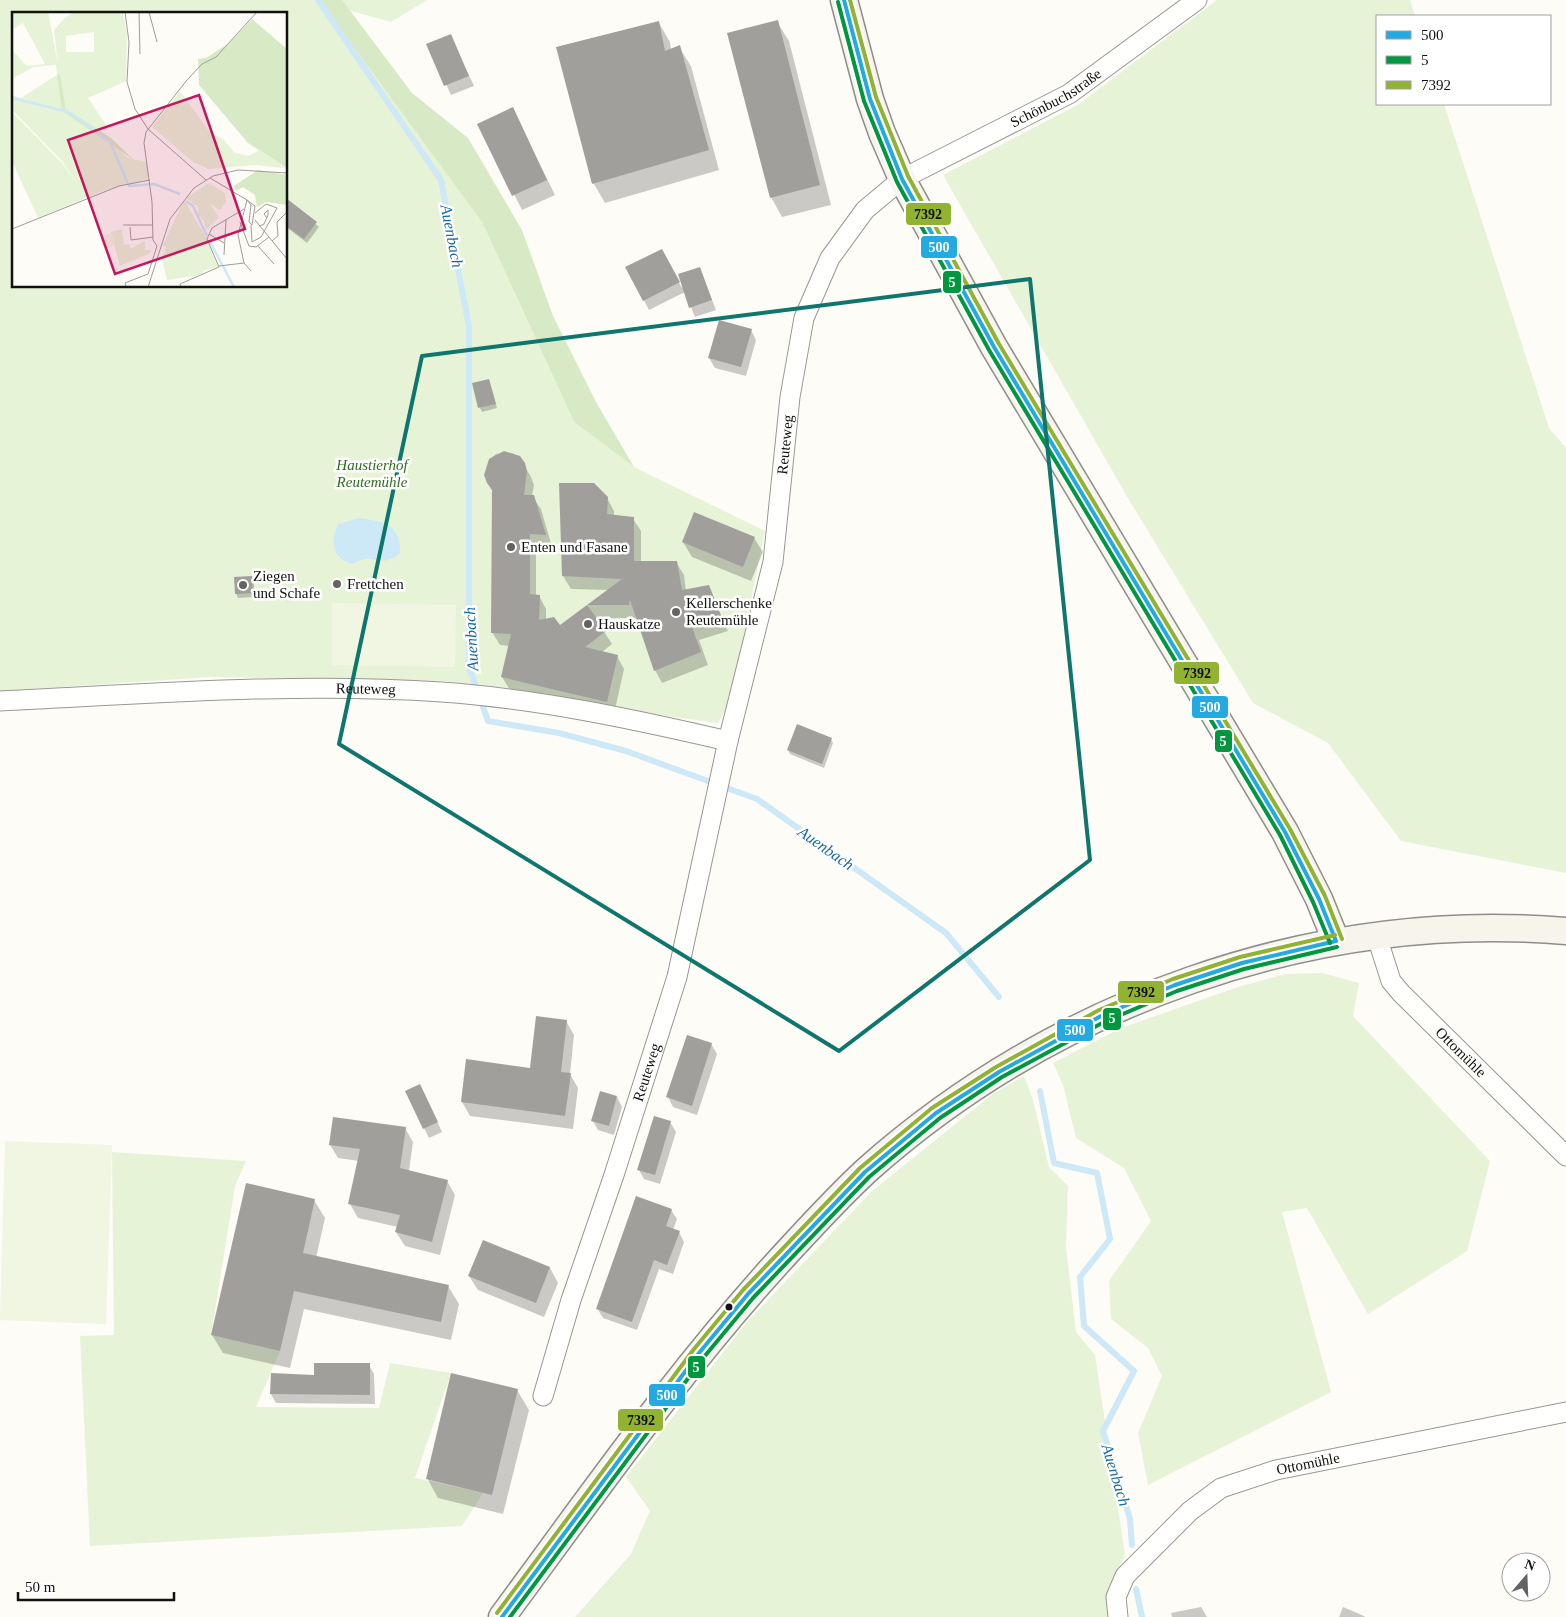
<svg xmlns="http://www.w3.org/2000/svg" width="1566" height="1617" font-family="Georgia,serif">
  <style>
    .green { fill: #e7f3d7; fill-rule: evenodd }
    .forest { fill: #d8eac5 }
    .pitch { fill: #f0f6e1 }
    .water { fill: #cde8f7 }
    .shadow { fill: #0003 }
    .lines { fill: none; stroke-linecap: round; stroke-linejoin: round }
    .stream { stroke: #cde8f7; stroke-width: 6 }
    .building { fill: #a19f9c }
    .street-casing { stroke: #979795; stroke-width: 21 }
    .secondary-casing { stroke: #8e8d8b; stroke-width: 29 }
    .street { stroke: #fffffe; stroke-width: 19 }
    .secondary { stroke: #f6f4eb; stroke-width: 26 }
    .bus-1-casing { stroke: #fff; stroke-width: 8 }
    .bus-2-casing { stroke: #fff; stroke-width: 8 }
    .bus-3-casing { stroke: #fff; stroke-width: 8 }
    .bus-1 { stroke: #25a9e1; stroke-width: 4 }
    .bus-2 { stroke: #00973e; stroke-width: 4 }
    .bus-3 { stroke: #92b232; stroke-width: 4 }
    .marked { fill: none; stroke: #0f766e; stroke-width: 4; stroke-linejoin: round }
    .poi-dot { fill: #646362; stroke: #fff; stroke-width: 2 }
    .bus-dot { fill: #111; stroke: #fff; stroke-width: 2 }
    .labels { text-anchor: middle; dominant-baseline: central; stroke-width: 5; stroke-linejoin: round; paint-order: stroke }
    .street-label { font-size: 15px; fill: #111; stroke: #fff }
    .park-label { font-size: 15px; font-style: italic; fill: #2f6b1f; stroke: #fff }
    .poi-label { font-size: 15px; fill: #111; stroke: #fff; text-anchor: start }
    .water-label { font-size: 16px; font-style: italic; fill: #1768a6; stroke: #fff }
    .inset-river { fill: none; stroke: #cde8f7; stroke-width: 2.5 }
    .inset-road { fill: none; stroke: #9f9e9b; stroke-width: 1 }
    .view { fill: #c2185b; fill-opacity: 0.15; stroke: #c2185b; stroke-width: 2.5 }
    .inset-edge { fill: none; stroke: #111; stroke-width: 2.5 }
    .line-badge { stroke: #fff; stroke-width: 2 }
    .badge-label { font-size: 14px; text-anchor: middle; font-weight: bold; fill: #fff }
    .pale-badge-label { font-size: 14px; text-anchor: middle; font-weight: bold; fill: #111 }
  </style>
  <rect width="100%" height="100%" fill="#fdfcf7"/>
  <!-- green -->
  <path class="green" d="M 0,0 L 319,0 L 481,220 L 574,422 L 634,467 L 765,531 L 731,699 L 718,723 L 609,708 L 509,688 L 445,681 L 211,677 L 0,691 ZM 14,14 L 286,14 L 286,286 L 14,286 Z
    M 342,0 L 427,0 L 391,22 L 348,10 Z
    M 1217,0 L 1410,0 L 1415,16 L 1377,16 L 1377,104 L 1444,104 L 1549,428 L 1566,448 L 1566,873 L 1401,841 L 1328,743 L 1253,703 L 1129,500 L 943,175 L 1079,104 Z
    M 1322,973 L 1359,983 L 1353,1016 L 1490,1161 L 1467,1251 L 1368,1314 L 1307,1208 L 1282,1212 L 1331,1392 L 1148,1485 L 1138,1433 L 1162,1376 L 1148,1348 L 1111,1319 L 1109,1281 L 1151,1221 L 1124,1168 L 1076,1138 L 1063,1085 L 1053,1063 L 1121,1028 L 1238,987 L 1285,974 Z
    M 1024,1076 L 1033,1100 L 1049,1167 L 1068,1186 L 1066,1247 L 1076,1332 L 1095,1355 L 1125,1555 L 1106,1598 L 1110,1617 L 575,1617 L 631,1554 L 650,1511 L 626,1477 L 746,1323 L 872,1191 L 994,1093 Z
    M 112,1152 L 246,1161 L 235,1186 L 211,1335 L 280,1351 L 256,1407 L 379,1408 L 390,1363 L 451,1373 L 415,1478 L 483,1493 L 462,1526 L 90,1546 L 80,1336 L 114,1335 Z"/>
  <!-- forest -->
  <path class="forest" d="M 319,0 L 342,0 L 412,93 L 468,138 L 522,230 L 553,316 L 596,402 L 634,467 L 574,422 L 482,222 Z"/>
  <!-- pitch -->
  <path class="pitch" d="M 332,603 L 456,605 L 455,667 L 332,665 Z
    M 5,1141 L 112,1145 L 106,1324 L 0,1320 Z"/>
  <!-- water -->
  <path class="water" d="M 360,518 C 385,522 401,525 400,553 C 383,570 371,551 353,564 C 332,559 330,541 338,524 Z"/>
  <!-- shadow -->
  <path class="shadow" d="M 777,22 L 789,41 L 831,205 L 782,217 L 771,197 Z
    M 659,23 L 670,42 L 671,50 L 679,47 L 691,66 L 719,170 L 605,203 L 594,184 L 558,48 Z
    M 450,35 L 474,86 L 451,95 L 428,45 Z
    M 520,124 L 555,195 L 522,210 L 479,125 Z
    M 286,199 L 319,227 L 307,243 L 286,227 Z
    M 667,260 L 682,288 L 700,269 L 716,310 L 695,317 L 685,292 L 649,310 L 627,268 Z
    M 751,330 L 756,340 L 746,376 L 715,368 L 709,358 Z
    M 489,380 L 497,408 L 482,412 L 480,408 Z
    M 512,453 L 519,457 L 531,477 L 534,485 L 532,496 L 541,509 L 552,547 L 536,547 L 536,596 L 539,596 L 546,609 L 546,619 L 560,626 L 608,590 L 571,589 L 563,576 L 607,498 L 614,511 L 614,516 L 633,519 L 641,531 L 641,562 L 676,562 L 684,575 L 686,591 L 708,587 L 728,631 L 699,640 L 708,665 L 662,683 L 655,670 L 637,618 L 595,618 L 612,644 L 602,652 L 617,656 L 624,669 L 614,714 L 510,690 L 502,677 L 509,646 L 500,645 L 492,632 L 494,493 L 490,459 L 496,454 Z
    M 754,538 L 763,552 L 751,581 L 692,557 L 683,542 Z
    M 251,577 L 254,582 L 254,597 L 238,598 L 236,593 Z
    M 831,739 L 833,743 L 824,768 L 790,754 L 788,750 Z
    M 566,1021 L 574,1035 L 570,1074 L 578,1088 L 573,1129 L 470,1116 L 462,1102 L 532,1069 Z
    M 711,1044 L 717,1054 L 697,1115 L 673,1107 L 668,1097 Z
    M 425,1095 L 442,1132 L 429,1138 L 424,1128 Z
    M 617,1097 L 622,1107 L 614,1135 L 598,1130 L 593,1121 Z
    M 670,1122 L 676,1132 L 660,1184 L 644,1179 L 639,1170 Z
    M 405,1128 L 413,1142 L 409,1171 L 447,1181 L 455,1195 L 440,1255 L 405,1246 L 396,1232 L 398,1227 L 358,1218 L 350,1204 L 359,1161 L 338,1158 L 330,1145 Z
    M 314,1200 L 325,1218 L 316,1258 L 448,1286 L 459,1304 L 451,1340 L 304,1309 L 290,1368 L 223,1353 L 212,1335 Z
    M 671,1210 L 677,1219 L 673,1230 L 679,1232 L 684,1242 L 673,1274 L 659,1269 L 637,1330 L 603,1318 L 597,1308 Z
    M 483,1241 L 550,1268 L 558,1283 L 544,1317 L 478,1290 L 469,1276 Z
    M 369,1365 L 374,1374 L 375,1404 L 276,1403 L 271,1394 L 315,1376 Z
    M 517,1390 L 529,1410 L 503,1514 L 438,1498 L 427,1478 Z
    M 1201,1607 L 1207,1617 L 1172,1617 L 1171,1613 Z
    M 1343,1607 L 1364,1616 L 1365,1617 L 1339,1617 Z"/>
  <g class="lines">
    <!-- stream -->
    <path class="stream" d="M 318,0 L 441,180 L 469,327 L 469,667 L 488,721 L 559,733 L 626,751 L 757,799 L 946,933 L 999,997
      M 1040,1091 L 1054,1163 L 1097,1173 L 1110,1239 L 1080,1277 L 1084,1326 L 1134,1371 L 1103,1431 L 1130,1519 L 1132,1545
      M 1136,1589 L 1142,1617"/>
  </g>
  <!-- building -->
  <path class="building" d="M 778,20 L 820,185 L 770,198 L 727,33 Z
    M 659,21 L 665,51 L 680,45 L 709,150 L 592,184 L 556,47 Z
    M 451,34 L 469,76 L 444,86 L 426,44 Z
    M 513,107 L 547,180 L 512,196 L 477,124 Z
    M 286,198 L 317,222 L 304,239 L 286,226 Z
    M 662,249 L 680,282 L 643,301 L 625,267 Z
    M 700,267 L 712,300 L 689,308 L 678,274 Z
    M 719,320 L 752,329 L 741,367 L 708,358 Z
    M 489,379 L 496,404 L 478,408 L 472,383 Z
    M 504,451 L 520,456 L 525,463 L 527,471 L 524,495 L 534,495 L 546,535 L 530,534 L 530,594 L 540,595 L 539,620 L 554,617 L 560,625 L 622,579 L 562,576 L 559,483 L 594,483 L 608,497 L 607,514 L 634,517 L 634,561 L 677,561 L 682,590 L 709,585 L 722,618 L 692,627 L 701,652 L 654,671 L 630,600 L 629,605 L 587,605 L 606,631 L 585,647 L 618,655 L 607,702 L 501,677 L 511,634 L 491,633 L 492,490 L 487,483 L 484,475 L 489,459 Z
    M 694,512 L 755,537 L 743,567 L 682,542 Z
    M 252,576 L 253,593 L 235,594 L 234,577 Z
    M 797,724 L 832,738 L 822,764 L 787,750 Z
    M 536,1016 L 567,1020 L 561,1072 L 571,1073 L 565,1116 L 461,1102 L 466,1059 L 530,1068 Z
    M 687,1035 L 712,1043 L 692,1106 L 666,1097 Z
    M 420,1084 L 438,1122 L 423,1129 L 405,1091 Z
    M 600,1091 L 617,1096 L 609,1126 L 591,1121 Z
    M 654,1116 L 671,1121 L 655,1175 L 637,1170 Z
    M 333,1117 L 406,1127 L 400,1168 L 448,1180 L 432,1242 L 395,1232 L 400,1215 L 348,1204 L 360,1149 L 329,1145 Z
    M 246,1183 L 315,1199 L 303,1253 L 449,1285 L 441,1322 L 294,1291 L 280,1351 L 211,1335 Z
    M 636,1196 L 672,1209 L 666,1226 L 680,1231 L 667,1265 L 654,1260 L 632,1322 L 596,1309 Z
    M 483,1240 L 550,1267 L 536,1303 L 468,1276 Z
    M 314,1363 L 370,1363 L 370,1395 L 270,1394 L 271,1373 L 314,1375 Z
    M 451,1373 L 518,1389 L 492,1495 L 426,1479 Z"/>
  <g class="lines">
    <defs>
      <g id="street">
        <path id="s1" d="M 0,701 C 147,694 295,682 442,692 C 539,699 633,719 728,741"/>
        <path id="s2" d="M 1377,937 L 1391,981 L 1401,993 L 1566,1156"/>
        <path id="s3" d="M 543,1396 L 571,1300 L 614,1175 L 677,977 L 728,741 L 773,562 L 790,397 L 804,318 L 830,258 L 865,210 L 902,179 L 1069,94 L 1197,0"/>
        <path id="s4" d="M 1118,1617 L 1116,1597 L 1125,1576 L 1190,1511 L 1221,1488 L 1276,1470 L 1566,1412"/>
      </g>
      <path id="secondary" d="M 844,0 L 870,99 L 882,133 L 902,179 L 994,347 L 1285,832 L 1319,899 L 1336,941
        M 502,1617 C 595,1491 685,1362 792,1247 C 816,1221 841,1194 867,1170 C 1056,1002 1313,910 1566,931"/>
    </defs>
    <!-- street casing -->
    <use href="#street" class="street-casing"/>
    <!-- secondary casing -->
    <use href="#secondary" class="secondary-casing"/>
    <!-- street -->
    <use href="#street" class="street"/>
    <!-- secondary -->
    <use href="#secondary" class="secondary"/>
    <defs>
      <path id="bus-1" d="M 844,0 L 870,99 L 902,179 L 994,347 L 1285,832 L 1319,899 L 1336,941
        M 502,1617 L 699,1353 L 748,1294 L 865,1172 L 936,1113 L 999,1072 L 1101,1016 L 1175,985 L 1242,963 L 1336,941"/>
      <path id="bus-2" d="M 838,2 L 864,101 L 897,182 L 989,350 L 1280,835 L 1313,902 L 1330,943
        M 510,1617 L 704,1357 L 753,1298 L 869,1177 L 940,1118 L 1002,1077 L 1104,1022 L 1177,991 L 1244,969 L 1337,947"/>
      <path id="bus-3" d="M 850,0 L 876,97 L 908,176 L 999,344 L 1290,829 L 1325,896 L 1342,939
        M 497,1613 L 694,1349 L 743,1290 L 860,1168 L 932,1108 L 996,1067 L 1099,1010 L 1173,979 L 1240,957 L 1335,935"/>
    </defs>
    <!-- bus-1 casing -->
    <use href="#bus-1" class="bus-1-casing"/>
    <!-- bus-2 casing -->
    <use href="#bus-2" class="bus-2-casing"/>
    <!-- bus-3 casing -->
    <use href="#bus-3" class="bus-3-casing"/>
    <!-- bus-1 -->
    <use href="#bus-1" class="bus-1"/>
    <!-- bus-2 -->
    <use href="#bus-2" class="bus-2"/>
    <!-- bus-3 -->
    <use href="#bus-3" class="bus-3"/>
  </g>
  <!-- marked area -->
  <path class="marked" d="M 1030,279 L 1090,860 L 839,1051 L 339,744 L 422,356 Z"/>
  <!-- markers -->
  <g class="poi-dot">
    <circle cx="511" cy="547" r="5"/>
    <circle cx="337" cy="584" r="5"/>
    <circle cx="243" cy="585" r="5"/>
    <circle cx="676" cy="612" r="5"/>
    <circle cx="588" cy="624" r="5"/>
  </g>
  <circle class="bus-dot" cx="729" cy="1307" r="4.5"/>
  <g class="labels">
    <!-- street labels -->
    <g class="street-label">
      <text stroke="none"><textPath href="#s3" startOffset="1459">Schönbuchstraße</textPath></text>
      <text stroke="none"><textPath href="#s3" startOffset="984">Reuteweg</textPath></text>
      <text stroke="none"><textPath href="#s1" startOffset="366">Reuteweg</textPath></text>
      <text stroke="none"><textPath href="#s2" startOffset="146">Ottomühle</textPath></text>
      <text stroke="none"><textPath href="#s3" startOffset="340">Reuteweg</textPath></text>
      <text stroke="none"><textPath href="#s4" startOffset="264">Ottomühle</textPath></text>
    </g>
    <!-- park labels -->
    <g class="park-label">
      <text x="372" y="465">Haustierhof<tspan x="372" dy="17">Reutemühle</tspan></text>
    </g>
    <!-- poi labels -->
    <g class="poi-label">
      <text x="521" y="547">Enten und Fasane</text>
      <text x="253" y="576">Ziegen<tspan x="253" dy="17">und Schafe</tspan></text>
      <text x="347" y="584">Frettchen</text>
      <text x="686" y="603">Kellerschenke<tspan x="686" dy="17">Reutemühle</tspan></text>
      <text x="598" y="624">Hauskatze</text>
    </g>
    <!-- water labels -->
    <g class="water-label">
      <text transform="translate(452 236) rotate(79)">Auenbach</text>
      <text transform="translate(471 639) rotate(-93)">Auenbach</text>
      <text transform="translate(826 848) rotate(35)">Auenbach</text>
      <text transform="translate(1116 1475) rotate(73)">Auenbach</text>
    </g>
  </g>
  <!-- overview -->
  <g transform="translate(12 12)">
    <rect width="275" height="275" fill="#fdfcf7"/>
    <path d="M 0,0 L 36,0 L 46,52 L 42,18 L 52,7 L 61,0 L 111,0 L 115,22 L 114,69 L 76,86 L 94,113 L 85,118 L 54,97 L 48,63 L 50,98 L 102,132 L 116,146 L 135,150 L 137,167 L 93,178 L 26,206 L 0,149 L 0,100 L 49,150 L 65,171 L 49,148 L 0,98 L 0,83 L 9,86 L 45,63 L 44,53 L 21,55 L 0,67 L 0,38 L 15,54 L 33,52 L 11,11 L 0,18 ZM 82,20 L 82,40 L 54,40 L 54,24 ZM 168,79 L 197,119 L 212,128 L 223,141 L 237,144 L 247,138 L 274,156 L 242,153 L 197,157 L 181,150 L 140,115 ZM 197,171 L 213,181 L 214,190 L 208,198 L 198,192 L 207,205 L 194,218 L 192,209 L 185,202 L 187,196 L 174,186 ZM 172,188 L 194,225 L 206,255 L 193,258 L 188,263 L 155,268 L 150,247 L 154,235 L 151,233 ZM 110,217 L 112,233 L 118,232 L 118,237 L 133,229 L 133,238 L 139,238 L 138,241 L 108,254 L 99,220 Z" fill="#e7f3d7" fill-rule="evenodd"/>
    <path d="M 240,7 L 275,37 L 275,156 L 236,131 L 187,73 L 186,47 L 194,46 L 217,31 ZM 48,62 L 54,97 L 99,126 L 122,148 L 50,99 L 45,63 ZM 246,158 L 275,163 L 275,193 L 254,190 L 245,195 L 243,183 L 231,175 L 224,179 L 222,174 Z" fill="#d8eac5"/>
    <path d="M89 229a7 7 0 1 1 14 0a7 7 0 1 1-14 0Z" fill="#f0f6e1"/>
    <path class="inset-river" d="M 0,86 L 53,99 L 72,110 L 98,130 L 117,174 L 142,172 L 168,182M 174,189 L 181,194 L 195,224M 197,228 L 222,275"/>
    <path class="inset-road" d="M 113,0 L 117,30 L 115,70 L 123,97 L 136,117 L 194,168M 127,0 L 128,42M 137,0 L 145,30M 198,166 L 235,188 L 226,223 L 232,251 L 239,259M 235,188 L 243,194 L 240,213 L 237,210 L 239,193 ZM 243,208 L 275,247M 228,210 L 237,234 L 244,235 L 257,225M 111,213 L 141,213M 239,213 L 240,230 L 249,225 L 265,196 L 254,192 L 243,201M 248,214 L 252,212 L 256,203 L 256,198 L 252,202 L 255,206M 118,215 L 119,228 L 141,225M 0,217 L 107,174 L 138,168M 197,222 L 212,231M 260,229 L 266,224 L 265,210 L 275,200M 246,234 L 262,252M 212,243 L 214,208M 207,254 L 232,251M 114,275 L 113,271 L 136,262 L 145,234 L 141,228 L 140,190 L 132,131 L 134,120 L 175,68 L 190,52 L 204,45 L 245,0M 136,275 L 158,207 L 182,176 L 201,164 L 226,158 L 275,161M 169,275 L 168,272 L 207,255 L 195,227 L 200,216 L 232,197"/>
    <path class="view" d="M 187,83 L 233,217 L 103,262 L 56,128 Z"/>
    <rect width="275" height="275" class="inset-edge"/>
  </g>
  <g class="line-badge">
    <rect x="905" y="202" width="47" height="24" rx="5" fill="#92b232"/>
    <rect x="920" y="235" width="38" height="24" rx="5" fill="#25a9e1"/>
    <rect x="942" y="270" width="20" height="24" rx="5" fill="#00973e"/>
    <rect x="1173" y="661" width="47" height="24" rx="5" fill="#92b232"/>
    <rect x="1191" y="695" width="38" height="24" rx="5" fill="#25a9e1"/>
    <rect x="1214" y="729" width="19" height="24" rx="5" fill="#00973e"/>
    <rect x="1117" y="980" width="48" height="24" rx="5" fill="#92b232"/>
    <rect x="1102" y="1007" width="20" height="24" rx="5" fill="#00973e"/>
    <rect x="1056" y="1018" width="38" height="24" rx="5" fill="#25a9e1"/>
    <rect x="687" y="1355" width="19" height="24" rx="5" fill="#00973e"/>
    <rect x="648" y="1383" width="38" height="24" rx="5" fill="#25a9e1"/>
    <rect x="617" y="1408" width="47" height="24" rx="5" fill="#92b232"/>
  </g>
  <g class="badge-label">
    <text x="939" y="252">500</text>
    <text x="952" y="287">5</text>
    <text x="1210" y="712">500</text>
    <text x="1223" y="746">5</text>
    <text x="1112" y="1023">5</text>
    <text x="1075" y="1035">500</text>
    <text x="696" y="1372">5</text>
    <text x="667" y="1400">500</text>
  </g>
  <g class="pale-badge-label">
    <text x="928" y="219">7392</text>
    <text x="1197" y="678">7392</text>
    <text x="1141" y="997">7392</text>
    <text x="641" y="1425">7392</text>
  </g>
  <!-- legend -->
  <rect x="1376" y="15" width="175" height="90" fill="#ffffff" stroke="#a0a0a0"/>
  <rect x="1386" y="31" width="25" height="8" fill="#25a9e1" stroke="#a0a0a0"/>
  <text x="1421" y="40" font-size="15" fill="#111111">500</text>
  <rect x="1386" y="56" width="25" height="8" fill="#00973e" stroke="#a0a0a0"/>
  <text x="1421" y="65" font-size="15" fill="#111111">5</text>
  <rect x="1386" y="81" width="25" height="8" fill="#92b232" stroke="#a0a0a0"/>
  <text x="1421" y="90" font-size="15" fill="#111111">7392</text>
  <!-- north arrow -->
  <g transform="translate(1526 1577) rotate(19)"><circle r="24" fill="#ffffff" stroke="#a0a0a0"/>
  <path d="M0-4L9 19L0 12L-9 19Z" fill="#646362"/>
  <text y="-8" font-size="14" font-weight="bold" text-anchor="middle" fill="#111111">N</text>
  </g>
  <!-- scale -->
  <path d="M18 1592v8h156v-8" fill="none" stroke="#111111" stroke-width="2.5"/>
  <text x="25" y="1592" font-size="15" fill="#111111" stroke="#ffffff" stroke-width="4" paint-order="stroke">50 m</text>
</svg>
